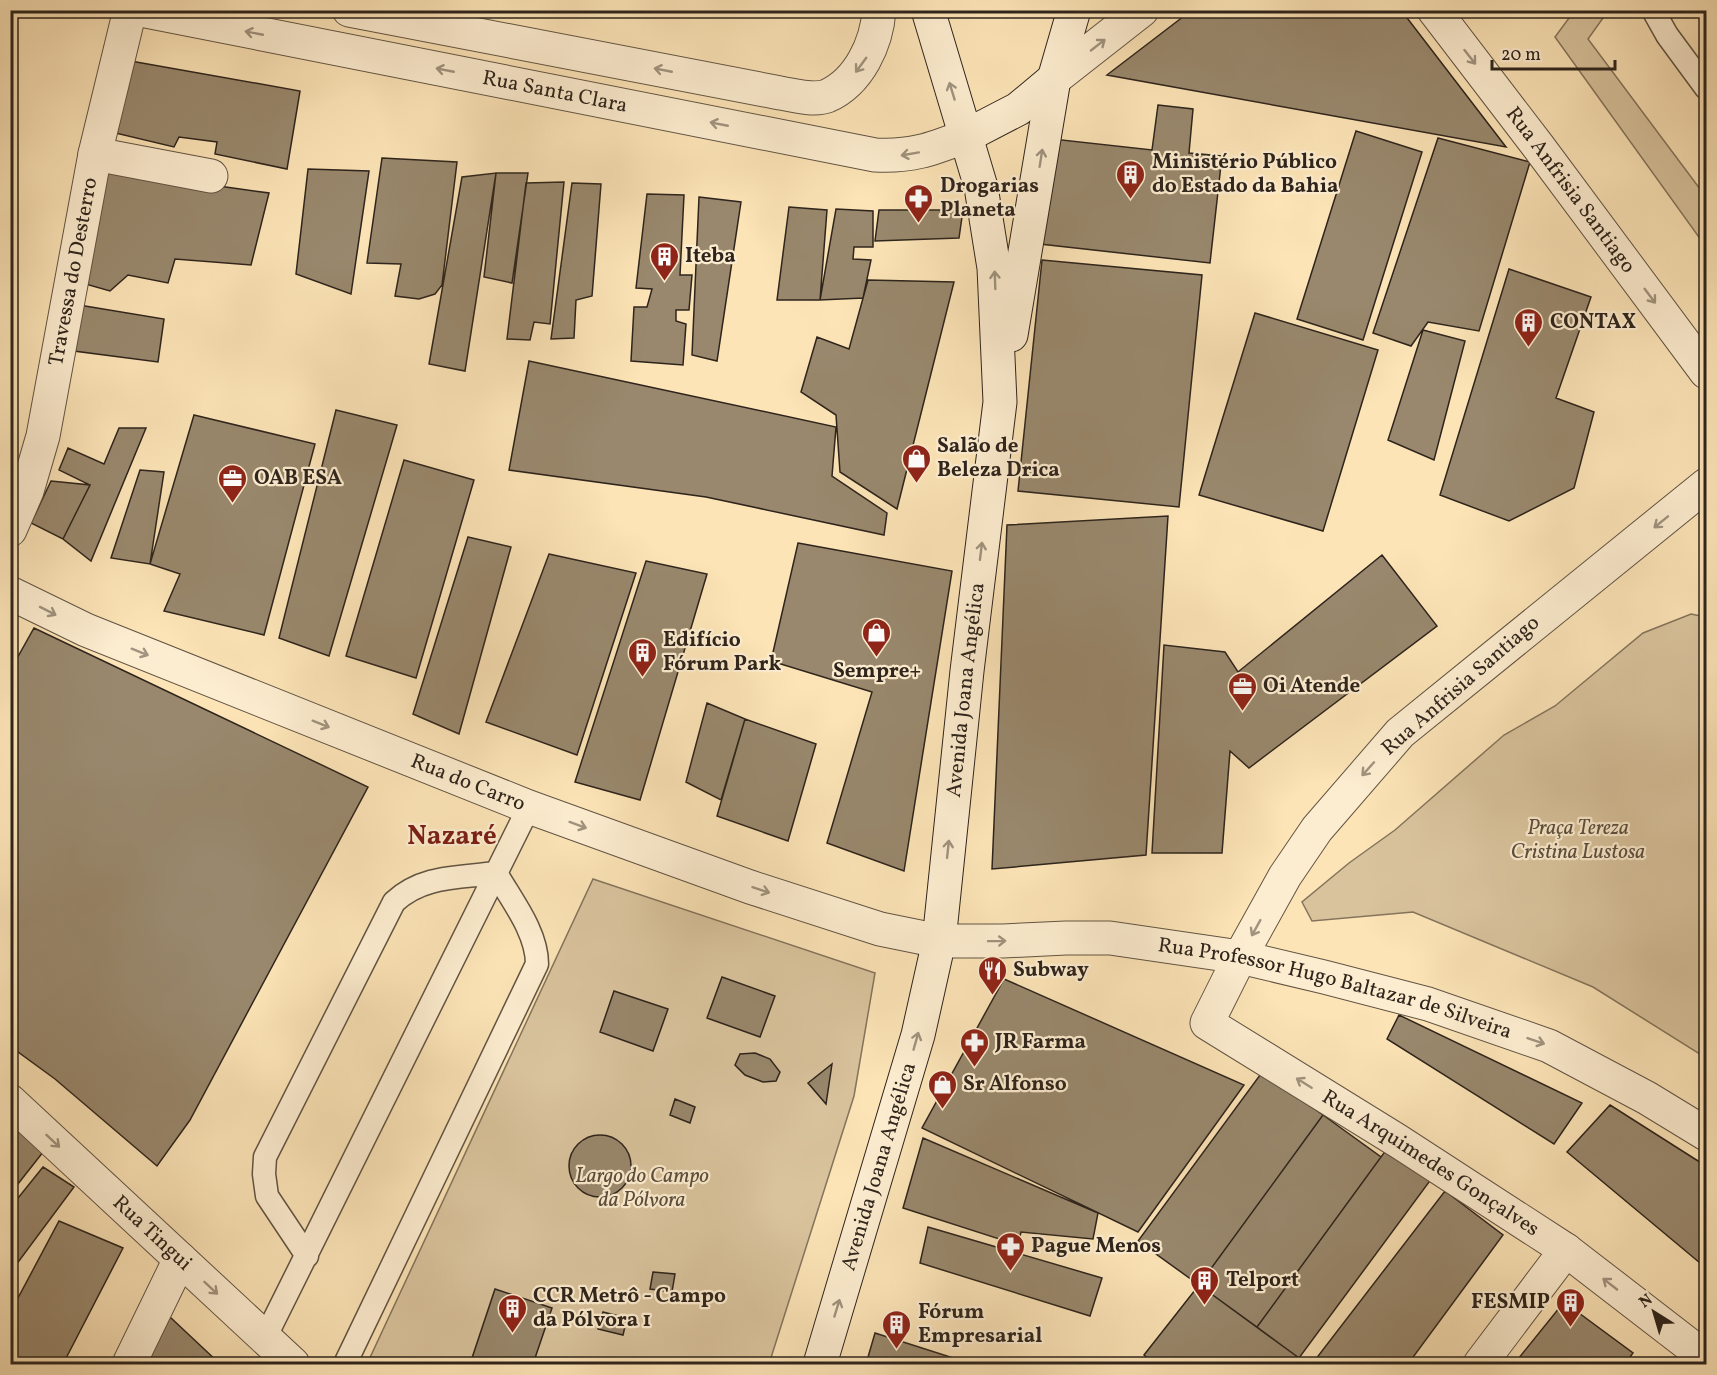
<svg xmlns="http://www.w3.org/2000/svg" width="1717" height="1375" font-family="Vollkorn,serif">
  <style>
    .green { fill: #d9c39d; stroke: #84745c; stroke-width: 1.5 }
    .building { fill: #99886d; stroke: #2e241c; stroke-width: 1.5 }
    .lines { fill: none; stroke-linecap: round; stroke-linejoin: round }
    .service-casing { stroke: #625443; stroke-width: 25 }
    .minor-casing { stroke: #625443; stroke-width: 35 }
    .tertiary-casing { stroke: #625443; stroke-width: 35 }
    .secondary-casing { stroke: #2e241c; stroke-width: 35 }
    .service { stroke: #fdedd0; stroke-width: 22 }
    .minor { stroke: #fdedd0; stroke-width: 33 }
    .tertiary { stroke: #fdedd0; stroke-width: 33 }
    .secondary { stroke: #fdedd0; stroke-width: 33 }
    .oneway { stroke: #a0937f }
    .labels { text-anchor: middle; dominant-baseline: central; stroke-width: 4.5; stroke-linejoin: round; paint-order: stroke }
    .street-label { font-size: 21px; fill: #2e241c; stroke: #fdedd0 }
    .poi-label { font-size: 21px; font-weight: bold; fill: #2e241c; stroke: #fdedd0; text-anchor: start }
    .park-label { font-size: 21px; font-style: italic; fill: #594c3c; stroke: #fdedd0 }
    .district-label { font-size: 27px; font-weight: bold; fill: #7a1f14; stroke: #fdedd0 }
  </style>
  <rect width="100%" height="100%" fill="#fce4b7"/>
  <filter id="stains"><feTurbulence type="fractalNoise" baseFrequency=".00333" numOctaves="4"/><feColorMatrix values="0 0 0 0 .2 0 0 0 0 .09 0 0 0 0 .02 0 0 0 .5 -.17"/></filter>
  <radialGradient id="worn" r=".72"><stop offset=".6" stop-color="#630" stop-opacity="0"/><stop offset="1" stop-color="#630" stop-opacity=".3"/></radialGradient>
  <!-- green -->
  <path class="green" d="M 1570,11 L 1608,11 L 1588,39 L 1706,197 L 1706,247 L 1555,37 L 1572,14 Z
    M 1691,614 L 1706,617 L 1706,1058 L 1593,987 L 1413,912 L 1312,921 L 1302,902 L 1349,863 L 1395,830 L 1504,735 L 1555,706 L 1643,633 Z
    M 593,879 L 875,973 L 854,1096 L 769,1364 L 367,1364 Z"/>
  <!-- building -->
  <path class="building" d="M 1192,10 L 1401,10 L 1506,147 L 1107,75 Z
    M 125,60 L 300,91 L 287,169 L 215,154 L 217,142 L 179,137 L 174,147 L 107,131 Z
    M 10,84 L 16,86 L 10,116 Z
    M 1158,105 L 1193,109 L 1189,153 L 1222,156 L 1210,263 L 1040,244 L 1053,139 L 1152,150 Z
    M 1356,131 L 1422,152 L 1363,340 L 1297,319 Z
    M 1438,138 L 1530,162 L 1479,331 L 1428,322 L 1411,346 L 1373,333 Z
    M 382,158 L 457,162 L 442,285 L 435,294 L 419,299 L 395,296 L 401,264 L 367,263 Z
    M 98,169 L 269,193 L 251,265 L 175,259 L 168,283 L 128,275 L 110,291 L 75,281 Z
    M 308,169 L 369,171 L 351,294 L 296,274 Z
    M 496,173 L 465,371 L 429,364 L 462,177 Z
    M 496,173 L 528,173 L 512,283 L 484,277 Z
    M 564,182 L 550,324 L 534,322 L 530,340 L 507,339 L 526,183 Z
    M 572,183 L 601,184 L 592,296 L 576,300 L 574,338 L 551,339 Z
    M 647,194 L 684,195 L 680,275 L 692,275 L 689,310 L 676,310 L 676,321 L 686,324 L 683,365 L 631,361 L 634,307 L 647,307 L 652,289 L 636,288 Z
    M 699,197 L 741,202 L 717,361 L 692,355 Z
    M 789,207 L 827,210 L 820,300 L 777,300 Z
    M 836,209 L 873,211 L 873,247 L 854,247 L 853,259 L 871,260 L 863,298 L 820,300 Z
    M 879,210 L 963,210 L 959,238 L 875,241 Z
    M 1042,260 L 1202,275 L 1179,507 L 1018,491 Z
    M 1509,269 L 1591,297 L 1556,398 L 1594,412 L 1574,488 L 1509,521 L 1440,495 Z
    M 868,280 L 954,282 L 897,509 L 840,472 L 836,415 L 801,392 L 817,337 L 849,349 Z
    M 79,305 L 164,319 L 158,362 L 74,351 Z
    M 1255,313 L 1378,350 L 1323,531 L 1199,495 Z
    M 1423,330 L 1465,341 L 1434,460 L 1388,440 Z
    M 529,361 L 836,427 L 832,476 L 887,513 L 884,535 L 706,497 L 509,470 Z
    M 336,410 L 397,425 L 329,656 L 279,638 Z
    M 194,415 L 315,444 L 264,635 L 164,611 L 180,574 L 150,564 Z
    M 119,428 L 146,428 L 91,561 L 63,539 L 90,485 L 59,470 L 68,448 L 104,464 Z
    M 404,460 L 474,480 L 416,678 L 346,656 Z
    M 140,470 L 164,472 L 150,564 L 111,558 Z
    M 51,481 L 90,485 L 63,539 L 31,523 Z
    M 1168,516 L 1146,855 L 992,869 L 1007,525 Z
    M 468,537 L 511,547 L 459,734 L 413,714 Z
    M 798,543 L 952,571 L 904,871 L 827,843 L 872,692 L 771,661 Z
    M 549,554 L 636,573 L 577,755 L 486,722 Z
    M 1382,555 L 1437,626 L 1249,768 L 1230,751 L 1222,853 L 1152,853 L 1164,645 L 1225,652 L 1238,672 Z
    M 646,561 L 707,574 L 640,800 L 575,782 Z
    M 34,628 L 368,787 L 190,1120 L 157,1166 L 55,1079 L 10,1046 L 10,671 Z
    M 707,703 L 745,719 L 721,800 L 686,782 Z
    M 745,719 L 816,744 L 788,841 L 717,816 Z
    M 722,977 L 775,996 L 760,1037 L 707,1018 Z
    M 1004,979 L 1244,1085 L 1138,1232 L 922,1128 Z
    M 614,991 L 668,1009 L 653,1051 L 600,1032 Z
    M 1399,1015 L 1582,1103 L 1554,1144 L 1387,1039 Z
    M 755,1053 L 770,1059 L 780,1072 L 776,1081 L 763,1082 L 745,1075 L 735,1065 L 740,1054 Z
    M 832,1064 L 826,1104 L 808,1083 Z
    M 1263,1071 L 1323,1115 L 1199,1285 L 1138,1241 Z
    M 675,1099 L 695,1107 L 690,1123 L 670,1115 Z
    M 1610,1105 L 1706,1166 L 1706,1268 L 1567,1152 Z
    M 10,1115 L 47,1147 L 10,1194 Z
    M 1323,1115 L 1381,1157 L 1257,1327 L 1199,1285 Z
    M569 1166a31 31 0 1 1 62 0a31 31 0 1 1-62 0Z
    M 923,1138 L 1098,1213 L 1093,1239 L 1021,1232 L 1018,1245 L 903,1208 Z
    M 1389,1146 L 1432,1178 L 1299,1358 L 1257,1327 Z
    M 43,1167 L 74,1187 L 10,1273 L 10,1208 Z
    M 1445,1191 L 1503,1235 L 1408,1364 L 1312,1364 Z
    M 59,1221 L 123,1248 L 63,1364 L 10,1364 L 10,1313 Z
    M 928,1227 L 1102,1278 L 1090,1316 L 920,1263 Z
    M 653,1272 L 675,1274 L 672,1292 L 650,1289 Z
    M 1199,1285 L 1299,1358 L 1301,1364 L 1154,1364 L 1144,1355 Z
    M 495,1289 L 552,1308 L 533,1364 L 524,1360 L 522,1364 L 482,1364 L 471,1361 Z
    M 1564,1302 L 1633,1353 L 1625,1364 L 1514,1364 Z
    M 603,1312 L 627,1318 L 623,1335 L 598,1329 Z
    M 170,1317 L 220,1364 L 147,1364 Z
    M 875,1333 L 972,1364 L 866,1364 Z"/>
  <g class="lines">
    <defs>
      <path id="service" d="M 1653,10 L 1667,35 L 1706,88
        M 307,1256 L 267,1196 L 264,1174 L 265,1157 L 394,902 C 423,875 459,878 496,873
        M 265,1338 L 529,807
        M 345,1364 L 537,964 C 537,932 512,901 496,873"/>
      <g id="minor">
        <path id="s1" d="M 1434,10 L 1538,146 L 1706,372"/>
        <path d="M 1054,79 L 1142,10"/>
        <path d="M 95,154 L 211,176"/>
        <path id="s2" d="M 1706,485 L 1400,733 L 1317,829 L 1285,876 L 1240,957 L 1207,1023 L 1398,1141 L 1566,1250 L 1706,1358"/>
        <path id="s3" d="M 10,530 L 27,491 L 43,436 L 95,154 L 130,10"/>
        <path id="s4" d="M 939,941 L 1003,941 L 1066,938 L 1110,938 L 1240,957 L 1324,977 L 1428,1004 L 1549,1046 L 1647,1098 L 1706,1134"/>
        <path id="s5" d="M 10,1101 L 293,1364"/>
        <path d="M 129,1364 L 180,1259"/>
        <path d="M 1480,1364 L 1566,1250"/>
      </g>
      <g id="tertiary">
        <path id="s6" d="M 141,10 L 875,155 C 912,157 932,149 966,136"/>
        <path d="M 349,10 L 780,93 C 793,95 814,101 827,96 C 859,82 877,43 879,10"/>
        <path id="s7" d="M 10,593 L 86,630 L 529,807 L 750,887 L 880,929 L 939,941"/>
      </g>
      <g id="secondary">
        <path d="M 966,136 L 1018,109 L 1054,79"/>
        <path d="M 1011,335 L 1054,79 L 1074,10"/>
        <path id="s8" d="M 820,1364 L 918,1035 L 939,941 L 967,671 L 1000,402 L 994,268 L 981,187 L 928,10"/>
      </g>
    </defs>
    <!-- service casing -->
    <use href="#service" class="service-casing"/>
    <!-- minor casing -->
    <use href="#minor" class="minor-casing"/>
    <!-- tertiary casing -->
    <use href="#tertiary" class="tertiary-casing"/>
    <!-- secondary casing -->
    <use href="#secondary" class="secondary-casing"/>
    <!-- service -->
    <use href="#service" class="service"/>
    <!-- minor -->
    <use href="#minor" class="minor"/>
    <!-- tertiary -->
    <use href="#tertiary" class="tertiary"/>
    <!-- secondary -->
    <use href="#secondary" class="secondary"/>
  </g>
  <!-- one-way arrows -->
  <defs><path id="oneway-shaft" d="M-6 0H5M1.5-3L5.5 0L1.5 3" fill="none" stroke-width="1.6" stroke-linecap="round" stroke-linejoin="round" transform="scale(1.5)"/></defs>
  <g class="oneway">
    <use href="#oneway-shaft" transform="translate(254 33) rotate(-169)"/>
    <use href="#oneway-shaft" transform="translate(1098 45) rotate(-38)"/>
    <use href="#oneway-shaft" transform="translate(1470 57) rotate(52)"/>
    <use href="#oneway-shaft" transform="translate(861 65) rotate(126)"/>
    <use href="#oneway-shaft" transform="translate(445 70) rotate(-169)"/>
    <use href="#oneway-shaft" transform="translate(663 70) rotate(-169)"/>
    <use href="#oneway-shaft" transform="translate(952 91) rotate(-107)"/>
    <use href="#oneway-shaft" transform="translate(719 124) rotate(-169)"/>
    <use href="#oneway-shaft" transform="translate(910 154) rotate(170)"/>
    <use href="#oneway-shaft" transform="translate(1041 158) rotate(-81)"/>
    <use href="#oneway-shaft" transform="translate(995 280) rotate(-92)"/>
    <use href="#oneway-shaft" transform="translate(1650 296) rotate(53)"/>
    <use href="#oneway-shaft" transform="translate(1661 522) rotate(141)"/>
    <use href="#oneway-shaft" transform="translate(981 551) rotate(-83)"/>
    <use href="#oneway-shaft" transform="translate(48 611) rotate(27)"/>
    <use href="#oneway-shaft" transform="translate(140 652) rotate(22)"/>
    <use href="#oneway-shaft" transform="translate(321 724) rotate(22)"/>
    <use href="#oneway-shaft" transform="translate(1368 769) rotate(132)"/>
    <use href="#oneway-shaft" transform="translate(578 825) rotate(20)"/>
    <use href="#oneway-shaft" transform="translate(948 849) rotate(-84)"/>
    <use href="#oneway-shaft" transform="translate(761 890) rotate(18)"/>
    <use href="#oneway-shaft" transform="translate(1256 928) rotate(119)"/>
    <use href="#oneway-shaft" transform="translate(997 941) rotate(-1)"/>
    <use href="#oneway-shaft" transform="translate(916 1041) rotate(-74)"/>
    <use href="#oneway-shaft" transform="translate(1536 1041) rotate(19)"/>
    <use href="#oneway-shaft" transform="translate(1304 1083) rotate(-148)"/>
    <use href="#oneway-shaft" transform="translate(53 1141) rotate(43)"/>
    <use href="#oneway-shaft" transform="translate(1610 1284) rotate(-142)"/>
    <use href="#oneway-shaft" transform="translate(211 1288) rotate(43)"/>
    <use href="#oneway-shaft" transform="translate(837 1308) rotate(-73)"/>
  </g>
  <!-- icons -->
  <defs>
    <symbol id="building-pin" viewBox="-11 -11 22 30"><path d="M0 17L-7.5 6A9.5 9.5 0 1 1 7.5 6Z" fill="#8f2418" stroke="#fdedd0"/><path d="M-4-6H4V6H1V3H-1V6H-4ZM-2.5-4.3h1.7v1.8h-1.7ZM.8-4.3h1.7v1.8H.8ZM-2.5-1h1.7V.8h-1.7ZM.8-1h1.7V.8H.8Z" fill="#fff"/></symbol>
    <symbol id="pharmacy-pin" viewBox="-11 -11 22 30"><path d="M0 17L-7.5 6A9.5 9.5 0 1 1 7.5 6Z" fill="#8f2418" stroke="#fdedd0"/><path d="M-2-6h4v4h4v4h-4v4h-4v-4h-4v-4h4Z" fill="#fff"/></symbol>
    <symbol id="shop-pin" viewBox="-11 -11 22 30"><path d="M0 17L-7.5 6A9.5 9.5 0 1 1 7.5 6Z" fill="#8f2418" stroke="#fdedd0"/><path d="M-5-2.5h2.3a2.7 3.5 0 0 1 5.4 0H5L5.5 6h-11ZM-1.5-2.5h3a1.5 2.3 0 0 0-3 0Z" fill="#fff"/></symbol>
    <symbol id="office-pin" viewBox="-11 -11 22 30"><path d="M0 17L-7.5 6A9.5 9.5 0 1 1 7.5 6Z" fill="#8f2418" stroke="#fdedd0"/><path d="M-6-3h4V-5.5h4V-3h4V5H-6ZM-1-4.5V-3h2v-1.5ZM-6 0V1H6V0Z" fill="#fff"/></symbol>
    <symbol id="restaurant-pin" viewBox="-11 -11 22 30"><path d="M0 17L-7.5 6A9.5 9.5 0 1 1 7.5 6Z" fill="#8f2418" stroke="#fdedd0"/><path d="M-5-6h1v4h1v-4h1v4h1v-4h1v5L-1.5 .5V6h-2V.5L-5-1ZM5-6V6H3V1.5H1.5Q1.5-4 5-6Z" fill="#fff"/></symbol>
  </defs>
  <g fill-rule="evenodd">
    <use href="#building-pin" x="1114" y="158" width="33" height="45"/>
    <use href="#pharmacy-pin" x="902" y="182" width="33" height="45"/>
    <use href="#building-pin" x="648" y="240" width="33" height="45"/>
    <use href="#building-pin" x="1512" y="306" width="33" height="45"/>
    <use href="#shop-pin" x="900" y="442" width="33" height="45"/>
    <use href="#office-pin" x="216" y="462" width="33" height="45"/>
    <use href="#shop-pin" x="860" y="616" width="33" height="45"/>
    <use href="#building-pin" x="626" y="636" width="33" height="45"/>
    <use href="#office-pin" x="1226" y="670" width="33" height="45"/>
    <use href="#restaurant-pin" x="976" y="954" width="33" height="45"/>
    <use href="#pharmacy-pin" x="958" y="1026" width="33" height="45"/>
    <use href="#shop-pin" x="926" y="1068" width="33" height="45"/>
    <use href="#pharmacy-pin" x="994" y="1230" width="33" height="45"/>
    <use href="#building-pin" x="1188" y="1264" width="33" height="45"/>
    <use href="#building-pin" x="1554" y="1286" width="33" height="45"/>
    <use href="#building-pin" x="496" y="1292" width="33" height="45"/>
    <use href="#building-pin" x="880" y="1308" width="33" height="45"/>
  </g>
  <g class="labels">
    <!-- street labels -->
    <g class="street-label">
      <text stroke="none"><textPath href="#s6" startOffset="422">Rua Santa Clara</textPath></text>
      <text stroke="none"><textPath href="#s1" startOffset="226">Rua Anfrisia Santiago</textPath></text>
      <text stroke="none"><textPath href="#s3" startOffset="267">Travessa do Desterro</textPath></text>
      <text transform="translate(1461 686) rotate(-41)">Rua Anfrisia Santiago</text>
      <text stroke="none"><textPath href="#s8" startOffset="692">Avenida Joana Angélica</textPath></text>
      <text stroke="none"><textPath href="#s7" startOffset="496">Rua do Carro</textPath></text>
      <text stroke="none"><textPath href="#s4" startOffset="402">Rua Professor Hugo Baltazar de Silveira</textPath></text>
      <text stroke="none"><textPath href="#s2" startOffset="1008">Rua Arquimedes Gonçalves</textPath></text>
      <text stroke="none"><textPath href="#s8" startOffset="206">Avenida Joana Angélica</textPath></text>
      <text stroke="none"><textPath href="#s5" startOffset="194">Rua Tingui</textPath></text>
    </g>
    <!-- poi labels -->
    <g class="poi-label">
      <text x="1152" y="162">Ministério Público<tspan x="1152" dy="24">do Estado da Bahia</tspan></text>
      <text x="940" y="186">Drogarias<tspan x="940" dy="24">Planeta</tspan></text>
      <text x="685" y="256">Iteba</text>
      <text x="1550" y="322">CONTAX</text>
      <text x="937" y="446">Salão de<tspan x="937" dy="24">Beleza Drica</tspan></text>
      <text x="254" y="478">OAB ESA</text>
      <text x="663" y="640">Edifício<tspan x="663" dy="24">Fórum Park</tspan></text>
      <text x="877" y="671" text-anchor="middle">Sempre+</text>
      <text x="1263" y="686">Oi Atende</text>
      <text x="1013" y="970">Subway</text>
      <text x="995" y="1042">JR Farma</text>
      <text x="963" y="1084">Sr Alfonso</text>
      <text x="1031" y="1246">Pague Menos</text>
      <text x="1226" y="1280">Telport</text>
      <text x="533" y="1296">CCR Metrô - Campo<tspan x="533" dy="24">da Pólvora 1</tspan></text>
      <text x="1550" y="1302" text-anchor="end">FESMIP</text>
      <text x="918" y="1312">Fórum<tspan x="918" dy="24">Empresarial</tspan></text>
    </g>
    <!-- park labels -->
    <g class="park-label">
      <text x="1578" y="828">Praça Tereza<tspan x="1578" dy="24">Cristina Lustosa</tspan></text>
      <text x="642" y="1176">Largo do Campo<tspan x="642" dy="24">da Pólvora</tspan></text>
    </g>
    <!-- district labels -->
    <g class="district-label">
      <text x="452" y="837">Nazaré</text>
    </g>
  </g>
  <!-- margin -->
  <rect width="1717" height="1375" fill="none" stroke="#fce4b7" stroke-width="36"/>
  <rect x="12" y="12" width="1693" height="1351" fill="none" stroke="#2e241c" stroke-width="3"/>
  <rect x="18" y="18" width="1681" height="1339" fill="none" stroke="#2e241c" stroke-width="1.5"/>
  <!-- north arrow -->
  <g transform="translate(1654 1312) rotate(323)" stroke="#fdedd0" stroke-width="4.5" paint-order="stroke">
  <path d="M0-4.5L10 22L0 15L-10 22Z" fill="#2e241c"/>
  <text y="-9" font-size="16" font-weight="bold" text-anchor="middle" fill="#2e241c">N</text>
  </g>
  <!-- scale -->
  <path d="M1492 60v9h123v-9" fill="none" stroke="#2e241c" stroke-width="3"/>
  <text x="1501" y="60" font-size="18" fill="#2e241c" stroke="#fdedd0" stroke-width="4.5" paint-order="stroke">20 m</text>
  <rect width="100%" height="100%" filter="url(#stains)"/>
  <rect width="100%" height="100%" fill="url(#worn)"/>
</svg>
